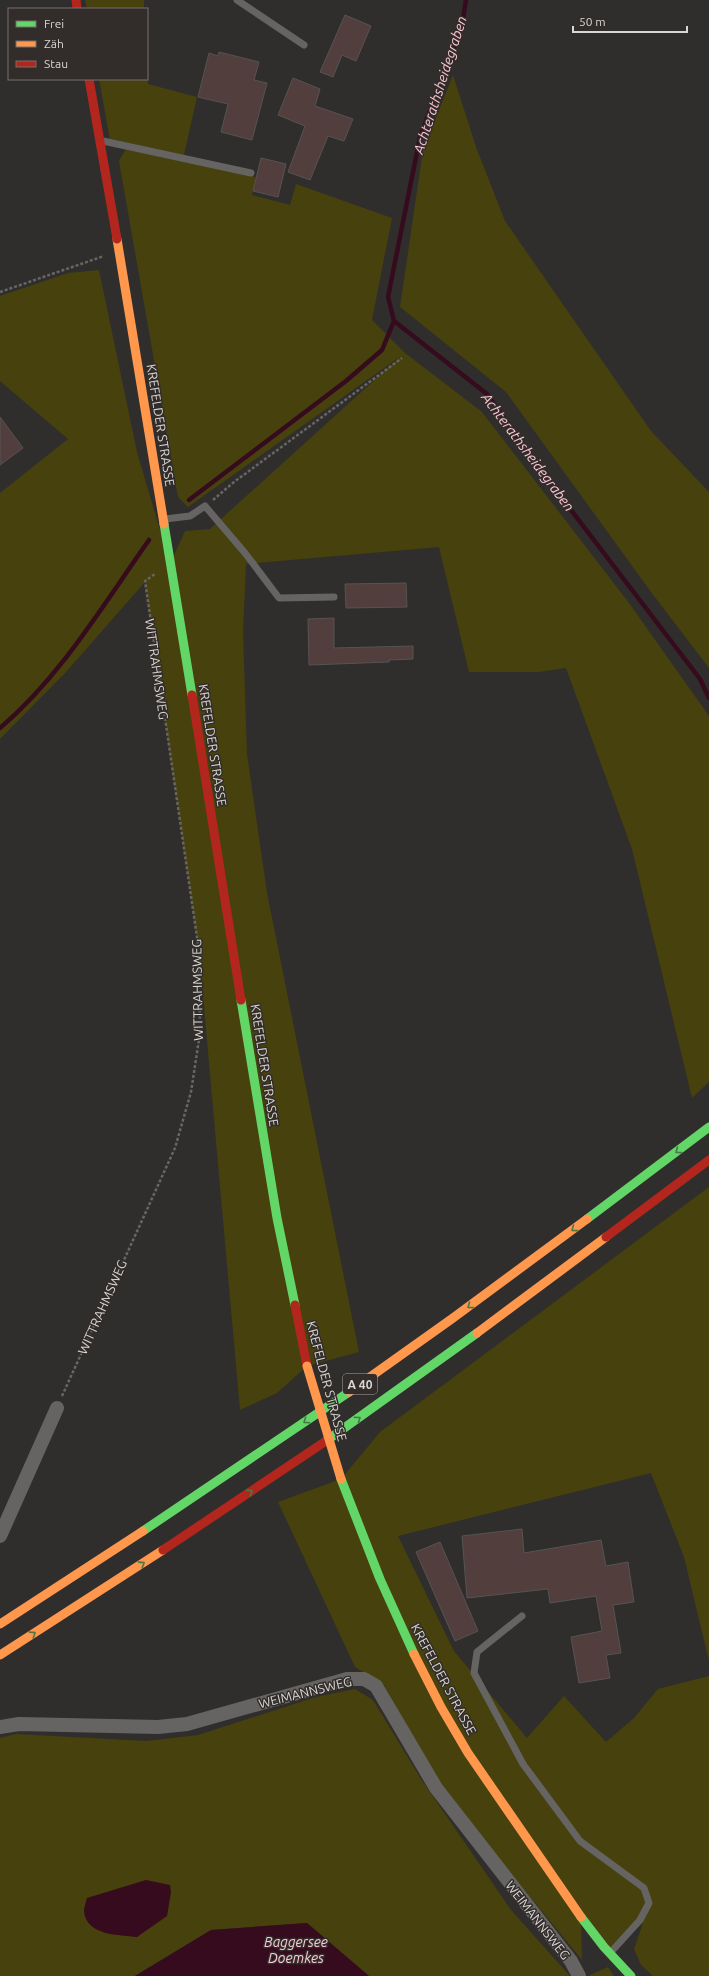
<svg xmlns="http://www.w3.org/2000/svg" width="709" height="1976" font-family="Ubuntu,sans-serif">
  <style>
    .green { fill: #46410d }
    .water { fill: #350b1d }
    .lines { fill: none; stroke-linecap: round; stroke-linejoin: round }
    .stream { stroke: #350b1d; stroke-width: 4.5 }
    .building { fill: #513e3d; stroke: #565453 }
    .path { stroke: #676665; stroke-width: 2.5; stroke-dasharray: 3 2; stroke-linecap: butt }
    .lane { stroke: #666463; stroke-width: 7 }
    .street { stroke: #666463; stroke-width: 14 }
    .fast { stroke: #63d668; stroke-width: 9 }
    .slow { stroke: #ff974d; stroke-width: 9 }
    .jam { stroke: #b3261e; stroke-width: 9 }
    .slow-bridge { stroke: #ff974d; stroke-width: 9 }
    .oneway { stroke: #487946 }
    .labels { text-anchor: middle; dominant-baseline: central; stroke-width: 3; stroke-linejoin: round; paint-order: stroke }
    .shield { fill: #322d2a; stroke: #a7a3a1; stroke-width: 1 }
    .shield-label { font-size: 12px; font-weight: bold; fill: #d9d6d4 }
    .street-label { font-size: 13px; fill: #d9d6d4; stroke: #322d2a }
    .water-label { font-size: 14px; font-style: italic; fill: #fcc7d7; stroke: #322d2a }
  </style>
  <rect width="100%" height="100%" fill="#302e2c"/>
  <!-- green -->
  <path class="green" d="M 85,0 L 144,0 L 144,9 L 87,9 Z
    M 147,60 L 148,84 L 197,97 L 184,155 L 110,140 L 99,79 L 147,79 Z
    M 453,75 L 476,147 L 505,221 L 651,431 L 709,492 L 709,668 L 651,592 L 506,392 L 400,307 L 423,150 Z
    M 126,149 L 256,177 L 252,195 L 290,205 L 296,184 L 392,218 L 372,320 L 405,353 L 482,412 L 629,603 L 709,716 L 709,1082 L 692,1098 L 632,849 L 566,668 L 539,672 L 469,672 L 439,547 L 246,564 L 243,632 L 247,754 L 267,893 L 359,1352 L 307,1366 L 277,1393 L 240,1410 L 199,951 L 145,582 L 66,672 L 0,739 L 0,493 L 68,439 L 0,381 L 0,296 L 68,273 L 99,270 L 137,452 L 170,564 L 185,531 L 210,529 L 401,356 L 188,507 L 178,497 L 119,161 Z
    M 709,1187 L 709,1661 L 684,1557 L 651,1473 L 398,1536 L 454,1651 L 527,1738 L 564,1696 L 606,1742 L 634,1718 L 658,1689 L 709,1676 L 709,1976 L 653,1976 L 641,1965 L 634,1949 L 643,1923 L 609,1954 L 581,1918 L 582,1960 L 486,1843 L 435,1777 L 384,1685 L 355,1667 L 278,1502 L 341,1479 L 380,1432 Z
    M 355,1689 L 373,1700 L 421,1779 L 511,1910 L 570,1976 L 369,1976 L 307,1923 L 211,1930 L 135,1976 L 0,1976 L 0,1738 L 16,1734 L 146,1741 L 198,1735 L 316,1697 Z
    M 608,1967 L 614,1976 L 588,1976 Z"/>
  <!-- water -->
  <path class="water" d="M 146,1880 L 170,1885 L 171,1892 L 167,1916 L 137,1937 C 120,1935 86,1936 84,1911 C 84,1907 86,1902 87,1898 Z
    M 307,1923 L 369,1976 L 135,1976 L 211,1930 Z"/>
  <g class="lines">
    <!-- stream -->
    <path class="stream" d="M 466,0 L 462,25 L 420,137 L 388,297 L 394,321 L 487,394 L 545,476 L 700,679 L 709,698
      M 189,500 L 346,381 L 382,350 L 394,321
      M 0,728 C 61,676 103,605 149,540"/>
  </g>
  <!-- building -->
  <path class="building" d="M 345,15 L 371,26 L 356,61 L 342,55 L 333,77 L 320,72 Z
    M 219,52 L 259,62 L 254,80 L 267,83 L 252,140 L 221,132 L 228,104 L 198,97 L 209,53 L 218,56 Z
    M 293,78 L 320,89 L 315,106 L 353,119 L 344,141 L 328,136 L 310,180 L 288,172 L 305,126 L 278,115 Z
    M 261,158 L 286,164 L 278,197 L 253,191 Z
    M 0,417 L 23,448 L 0,465 Z
    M 406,583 L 407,607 L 346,608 L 345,584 Z
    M 334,618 L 334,648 L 413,646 L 413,659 L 389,660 L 389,662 L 309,665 L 308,619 Z
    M 522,1529 L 524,1553 L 601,1540 L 606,1566 L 628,1562 L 634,1602 L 613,1605 L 621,1653 L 606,1655 L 610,1678 L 579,1683 L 571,1637 L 602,1631 L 596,1596 L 550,1603 L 548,1589 L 467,1598 L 462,1536 Z
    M 440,1542 L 478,1631 L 455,1641 L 416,1552 Z"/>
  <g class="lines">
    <!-- path -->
    <path class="path" d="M 0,292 L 104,256
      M 213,500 L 234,482 L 402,358
      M 62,1396 L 175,1148 L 191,1092 L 200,1033 L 199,951 L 145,581 L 155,574"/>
    <!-- lane -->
    <path class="lane" d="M 237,0 L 304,45
      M 103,141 L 251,173
      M 165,519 L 190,516 L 205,506 L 245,553 L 279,598 L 334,597
      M 522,1616 L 477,1652 L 474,1673 L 523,1764 L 580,1841 L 644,1888 L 649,1903 L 640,1920 L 611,1952"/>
    <!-- street -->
    <path class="street" d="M 0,1536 L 57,1408
      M 0,1727 L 19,1724 L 158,1727 L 187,1724 L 347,1679 L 364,1679 L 376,1686 L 436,1788 L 571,1961 L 579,1976"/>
    <!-- fast -->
    <path class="fast" d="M 164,524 L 192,695
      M 241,1000 L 277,1218 L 295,1305
      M 587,1219 L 709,1127
      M 326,1441 L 477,1333
      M 341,1479 L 380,1579 L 414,1654
      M 143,1531 L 349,1392
      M 581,1917 L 604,1947 L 631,1976"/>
    <!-- slow -->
    <path class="slow" d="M 117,239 L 164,524
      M 477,1333 L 606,1237
      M 349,1392 L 453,1318 L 587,1219
      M 0,1624 L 143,1531
      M 414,1654 L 441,1707 L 468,1753 L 581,1917
      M 0,1655 L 163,1550"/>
    <!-- jam -->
    <path class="jam" d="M 76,0 L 77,9
      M 89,79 L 117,239
      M 192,695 L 241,1000
      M 606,1237 L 709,1160
      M 295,1305 L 307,1366
      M 163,1550 L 326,1441"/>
    <!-- slow-bridge -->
    <path class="slow-bridge" d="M 307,1366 L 341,1479"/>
  </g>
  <!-- one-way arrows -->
  <defs><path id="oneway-chevron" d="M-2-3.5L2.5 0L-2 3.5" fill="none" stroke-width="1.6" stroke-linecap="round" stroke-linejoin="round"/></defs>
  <g class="oneway">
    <use href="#oneway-chevron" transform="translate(678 1151) rotate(143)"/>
    <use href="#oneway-chevron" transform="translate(574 1229) rotate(143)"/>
    <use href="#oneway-chevron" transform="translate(470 1306) rotate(144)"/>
    <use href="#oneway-chevron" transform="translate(358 1419) rotate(-36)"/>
    <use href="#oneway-chevron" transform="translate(306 1421) rotate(146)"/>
    <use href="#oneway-chevron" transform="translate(250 1492) rotate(-34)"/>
    <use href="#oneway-chevron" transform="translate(142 1564) rotate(-33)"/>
    <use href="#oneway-chevron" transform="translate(33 1634) rotate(-33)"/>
  </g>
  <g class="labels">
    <!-- shield labels -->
    <rect class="shield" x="343" y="1374" width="34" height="20" rx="3"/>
    <g class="shield-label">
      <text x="360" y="1384">A 40</text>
    </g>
    <!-- street labels -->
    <g class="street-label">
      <text transform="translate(161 425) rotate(81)">KREFELDER STRASSE</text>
      <text transform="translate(157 669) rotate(82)">WITTRAHMSWEG</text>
      <text transform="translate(213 745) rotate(81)">KREFELDER STRASSE</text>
      <text transform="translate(197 990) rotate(-91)">WITTRAHMSWEG</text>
      <text transform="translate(265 1065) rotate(81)">KREFELDER STRASSE</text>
      <text transform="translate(102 1307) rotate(-66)">WITTRAHMSWEG</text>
      <text transform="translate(327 1381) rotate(75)">KREFELDER STRASSE</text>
      <text transform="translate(444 1679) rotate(62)">KREFELDER STRASSE</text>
      <text transform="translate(305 1692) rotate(-14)">WEIMANNSWEG</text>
      <text transform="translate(538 1920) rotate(52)">WEIMANNSWEG</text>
    </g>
    <!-- water labels -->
    <g class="water-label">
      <text transform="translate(440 85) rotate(-72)">Achterathsheidegraben</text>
      <text transform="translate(528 452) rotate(53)">Achterathsheidegraben</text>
      <text x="296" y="1942">Baggersee<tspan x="296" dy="16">Doemkes</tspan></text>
    </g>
  </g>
  <!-- legend -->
  <rect x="8" y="8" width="140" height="72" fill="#322d2a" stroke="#75716e"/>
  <rect x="16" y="21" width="20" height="6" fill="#63d668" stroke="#75716e"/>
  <text x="44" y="28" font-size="12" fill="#d9d6d4">Frei</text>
  <rect x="16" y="41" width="20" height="6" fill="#ff974d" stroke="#75716e"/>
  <text x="44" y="48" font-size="12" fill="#d9d6d4">Zäh</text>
  <rect x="16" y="61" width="20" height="6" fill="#b3261e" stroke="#75716e"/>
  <text x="44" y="68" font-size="12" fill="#d9d6d4">Stau</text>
  <!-- scale -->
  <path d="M573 26v6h114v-6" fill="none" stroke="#d9d6d4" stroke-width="2"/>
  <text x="579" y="26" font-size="12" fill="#d9d6d4" stroke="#322d2a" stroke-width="3" paint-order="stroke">50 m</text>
</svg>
